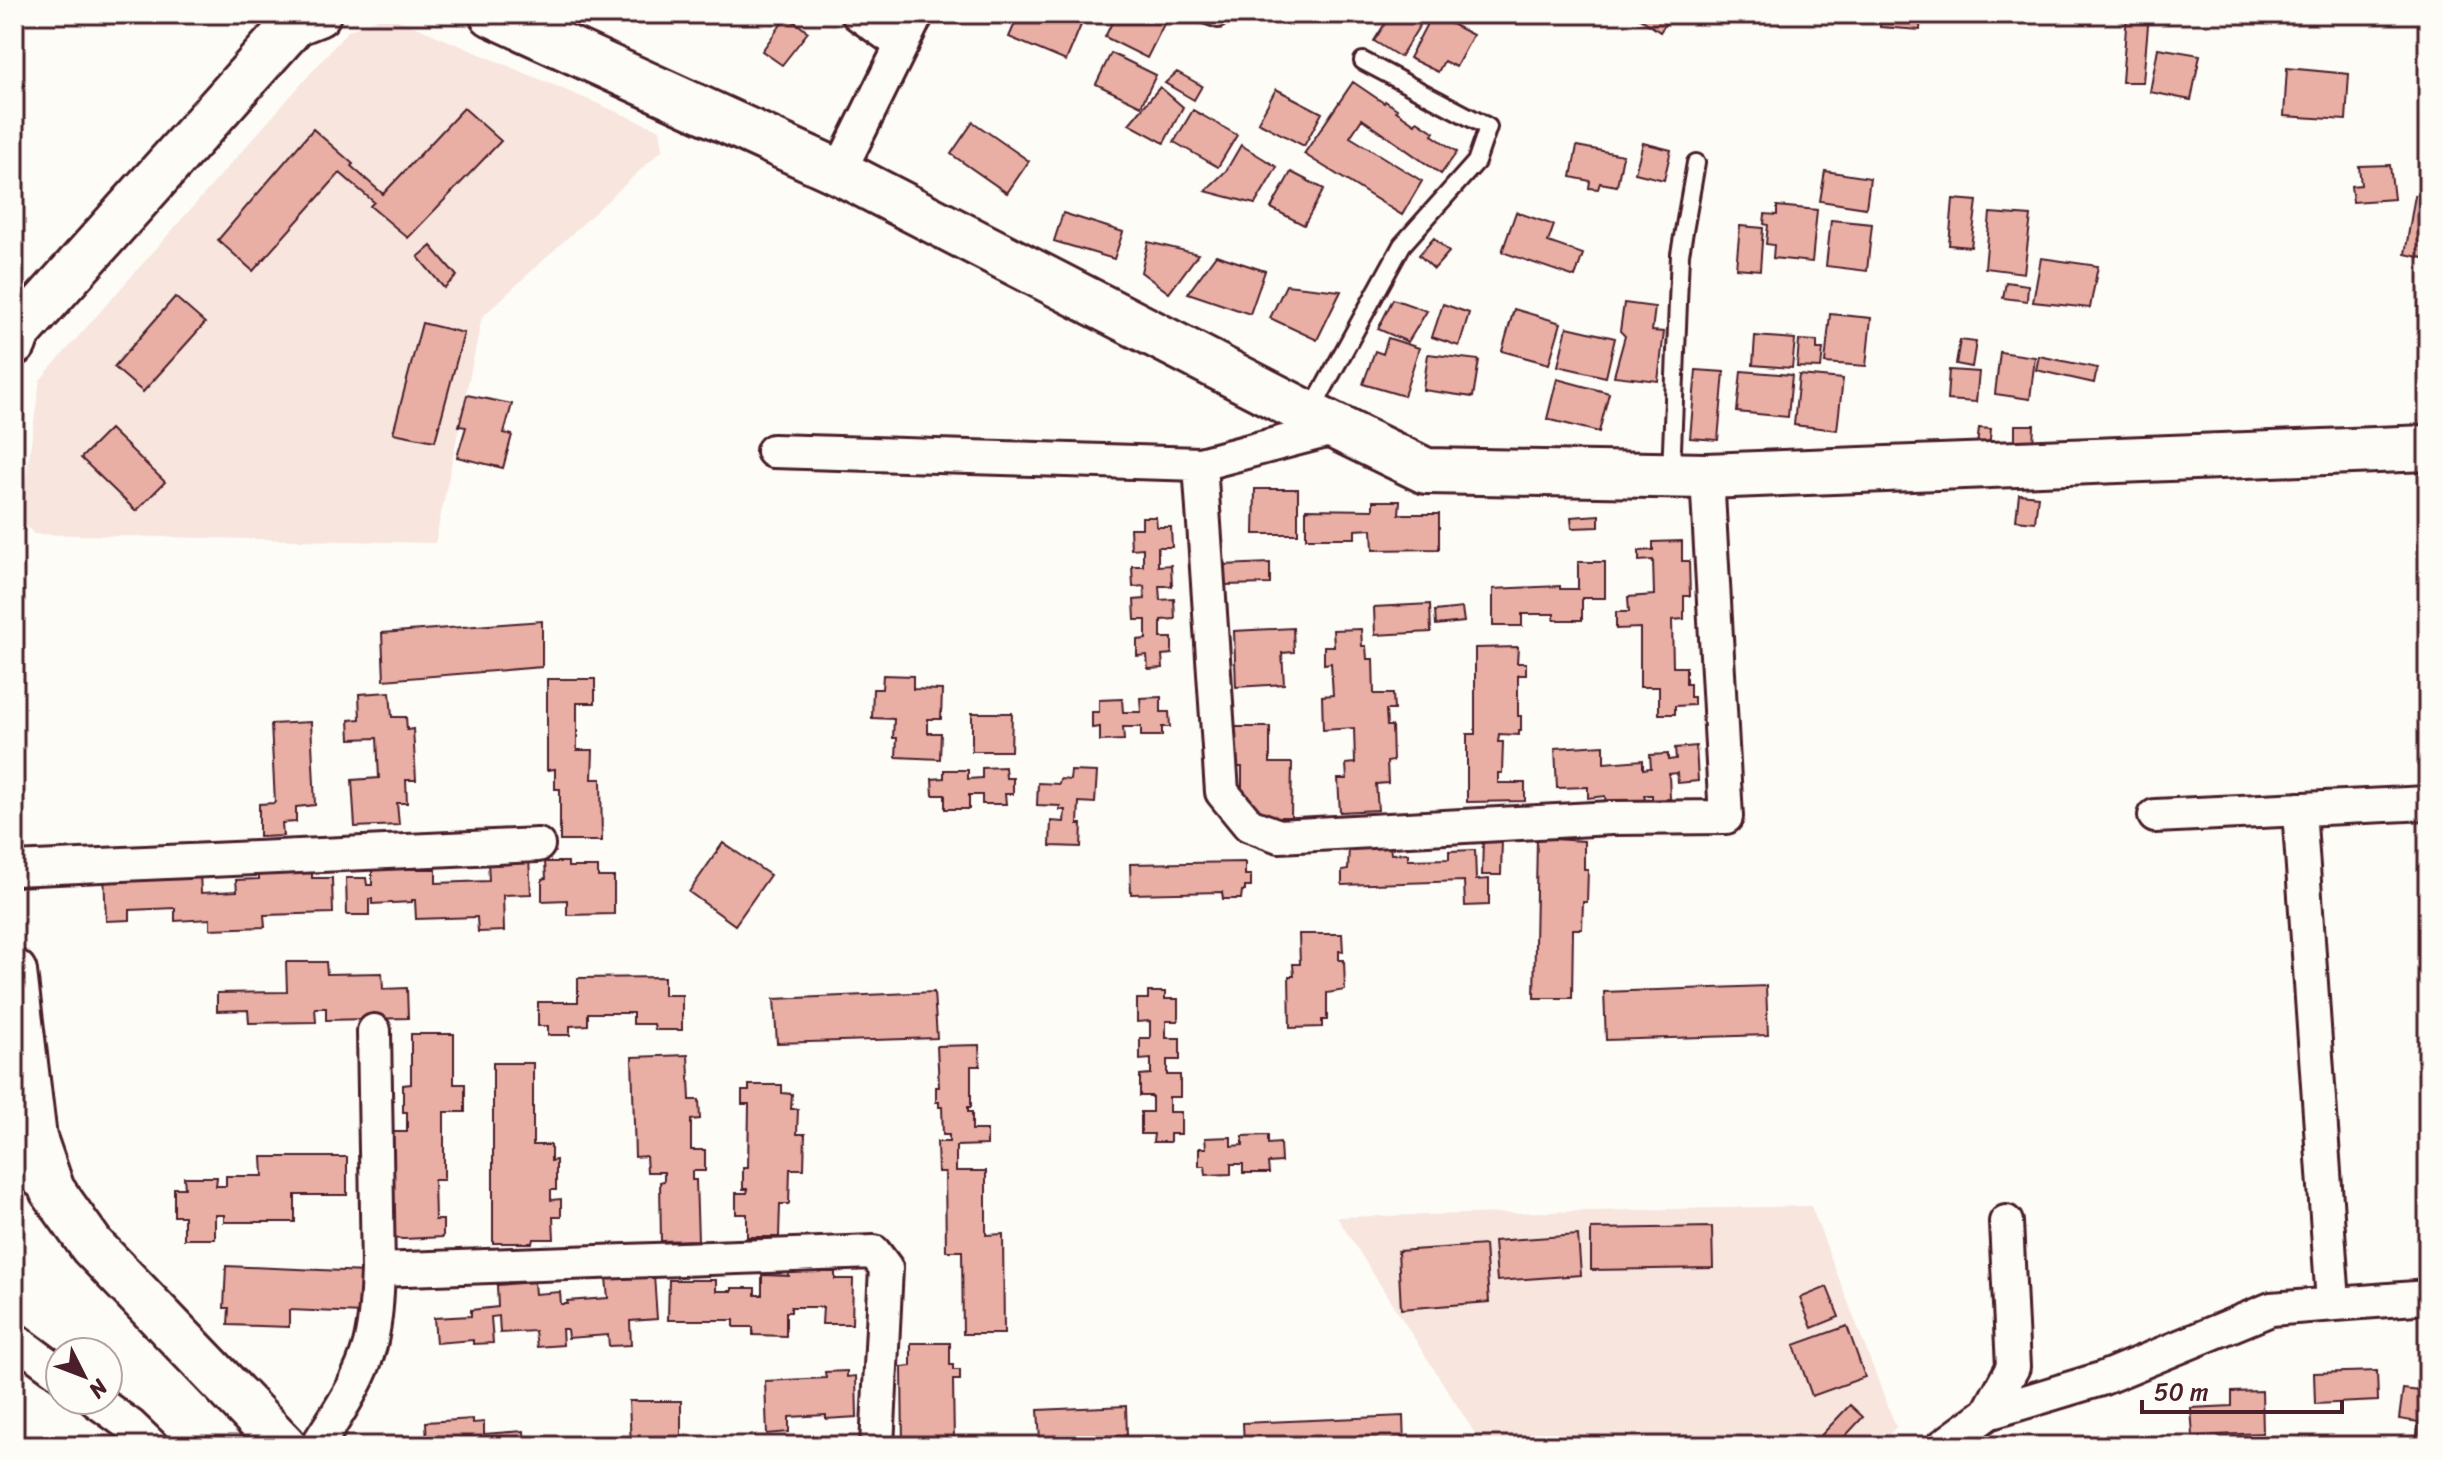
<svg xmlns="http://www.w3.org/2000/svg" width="2442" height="1460" font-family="Sriracha,sans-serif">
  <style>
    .built { fill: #f7e5de }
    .building { fill: #e9afa4; stroke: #4a1f2b; stroke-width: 2 }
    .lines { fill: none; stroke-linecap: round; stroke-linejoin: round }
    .service-casing { stroke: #4a1f2b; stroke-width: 22 }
    .minor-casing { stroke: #4a1f2b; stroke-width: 38 }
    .secondary-casing { stroke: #4a1f2b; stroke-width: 50 }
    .service { stroke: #fdfcf7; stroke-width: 16 }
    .minor { stroke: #fdfcf7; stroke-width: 32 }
    .secondary { stroke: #fdfcf7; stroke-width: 44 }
  </style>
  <rect width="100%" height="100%" fill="#fdfcf7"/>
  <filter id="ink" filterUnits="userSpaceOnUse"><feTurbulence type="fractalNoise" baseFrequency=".0125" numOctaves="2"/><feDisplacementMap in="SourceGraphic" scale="16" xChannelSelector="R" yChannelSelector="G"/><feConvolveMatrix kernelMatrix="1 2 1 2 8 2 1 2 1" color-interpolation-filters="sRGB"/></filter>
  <g filter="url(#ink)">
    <!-- built -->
    <path class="built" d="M 387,15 L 660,130 L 663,149 L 482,317 L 435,543 L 34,534 L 20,520 L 40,380 L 348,31 Z
      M 1811,1206 L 1896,1427 L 1879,1446 L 1483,1446 L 1337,1217 Z"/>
    <!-- building -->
    <path class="building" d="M 1019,14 L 1054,14 L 1081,25 L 1066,61 L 1009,37 Z
      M 1116,14 L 1168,16 L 1147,58 L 1105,37 Z
      M 1391,14 L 1421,14 L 1425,17 L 1400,57 L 1374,41 Z
      M 1432,14 L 1473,35 L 1456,67 L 1444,61 L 1438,72 L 1409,58 Z
      M 1634,14 L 1672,14 L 1660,32 Z
      M 1881,14 L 1921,14 L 1920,30 L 1880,27 Z
      M 2127,14 L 2149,14 L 2143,82 L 2122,82 Z
      M 787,16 L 808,32 L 782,65 L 762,51 Z
      M 2158,48 L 2200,55 L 2191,100 L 2150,92 Z
      M 1111,53 L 1156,75 L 1141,106 L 1096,84 Z
      M 2287,68 L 2349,74 L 2346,120 L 2284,116 Z
      M 1177,72 L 1202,86 L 1194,100 L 1165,83 Z
      M 2422,75 L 2428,76 L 2428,129 L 2419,129 Z
      M 1353,82 L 1384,103 L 1385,101 L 1397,109 L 1396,111 L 1415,124 L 1417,121 L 1434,132 L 1432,135 L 1457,152 L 1441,174 L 1362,119 L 1350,137 L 1422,181 L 1402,215 L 1304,154 Z
      M 1160,87 L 1183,107 L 1164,143 L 1129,124 Z
      M 1276,89 L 1322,113 L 1304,146 L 1258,122 Z
      M 464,108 L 501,141 L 408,238 L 370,206 L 374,202 L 340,173 L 253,271 L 218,240 L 313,129 L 353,164 L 351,166 L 383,194 Z
      M 1193,110 L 1237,135 L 1218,167 L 1174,142 Z
      M 973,122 L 1029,161 L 1007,193 L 951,154 Z
      M 2423,142 L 2428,142 L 2428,170 L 2422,170 Z
      M 1643,143 L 1671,150 L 1664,180 L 1635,173 Z
      M 1241,145 L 1277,167 L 1255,204 L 1205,191 L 1226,171 Z
      M 1577,146 L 1623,155 L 1617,186 L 1600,183 L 1598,189 L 1589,188 L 1590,181 L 1571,177 Z
      M 2390,165 L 2394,199 L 2353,202 L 2351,186 L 2361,185 L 2359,166 Z
      M 1825,171 L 1870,178 L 1866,208 L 1820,201 Z
      M 1291,172 L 1324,189 L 1304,225 L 1271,208 Z
      M 2415,195 L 2428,196 L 2428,259 L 2405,254 Z
      M 1953,199 L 1977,201 L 1971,247 L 1949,245 Z
      M 1777,206 L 1817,210 L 1812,262 L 1773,258 L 1774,245 L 1766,244 L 1768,225 L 1764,224 L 1765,214 L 1777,215 Z
      M 1516,212 L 1554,225 L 1548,242 L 1583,254 L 1575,277 L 1502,252 Z
      M 1063,213 L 1123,232 L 1114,259 L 1054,241 Z
      M 1990,213 L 2031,216 L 2024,273 L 1985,268 Z
      M 1831,220 L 1872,224 L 1867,271 L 1826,266 Z
      M 1740,226 L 1763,228 L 1760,270 L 1736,268 Z
      M 1434,238 L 1449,252 L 1434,269 L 1419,255 Z
      M 1148,242 L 1198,254 L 1169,293 L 1141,272 Z
      M 431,246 L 457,276 L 444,288 L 418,257 Z
      M 1216,255 L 1265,271 L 1250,314 L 1188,293 Z
      M 2041,258 L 2098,266 L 2090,308 L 2033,302 Z
      M 2006,282 L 2028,285 L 2027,301 L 2003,298 Z
      M 1286,285 L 1341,291 L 1317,340 L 1270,318 Z
      M 175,297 L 205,323 L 143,392 L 114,367 Z
      M 1393,299 L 1427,311 L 1408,342 L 1378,329 Z
      M 1624,303 L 1655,307 L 1652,331 L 1664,332 L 1658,381 L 1614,376 L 1625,336 L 1620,331 Z
      M 1443,304 L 1469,313 L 1459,346 L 1432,337 Z
      M 1514,309 L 1561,323 L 1549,364 L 1502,351 Z
      M 1830,314 L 1871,318 L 1866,366 L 1825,363 Z
      M 422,323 L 464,333 L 435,441 L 393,433 Z
      M 1567,327 L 1615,338 L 1606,377 L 1558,366 Z
      M 1755,336 L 1795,339 L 1792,368 L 1753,365 Z
      M 1388,338 L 1419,348 L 1404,396 L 1363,384 L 1375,351 L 1383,354 Z
      M 1799,340 L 1817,341 L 1817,349 L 1823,349 L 1821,368 L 1797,367 Z
      M 1960,340 L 1976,342 L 1972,367 L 1956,364 Z
      M 2000,352 L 2035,357 L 2030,399 L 1995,394 Z
      M 1428,354 L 1479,360 L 1473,397 L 1423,390 Z
      M 2039,356 L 2097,368 L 2094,383 L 2036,370 Z
      M 1696,370 L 1724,372 L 1718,440 L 1690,438 Z
      M 1949,370 L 1979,372 L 1976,402 L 1947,400 Z
      M 1741,371 L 1792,375 L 1788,417 L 1737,412 Z
      M 1799,375 L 1843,379 L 1837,430 L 1794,425 Z
      M 1557,379 L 1609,393 L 1599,432 L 1547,419 Z
      M 467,395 L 512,404 L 504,433 L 512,435 L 503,468 L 457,457 L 466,427 L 459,426 Z
      M 2015,425 L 2034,425 L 2033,445 L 2015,445 Z
      M 1979,428 L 1991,429 L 1989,448 L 1977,446 Z
      M 110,429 L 165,482 L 136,511 L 81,458 Z
      M 1255,489 L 1298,489 L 1298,534 L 1254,534 Z
      M 2019,494 L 2038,496 L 2035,522 L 2016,520 Z
      M 1373,501 L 1400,501 L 1399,514 L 1439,514 L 1439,549 L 1373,550 L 1372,529 L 1355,530 L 1355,538 L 1306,538 L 1306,509 L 1373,510 Z
      M 1599,515 L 1599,527 L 1572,528 L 1571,517 Z
      M 1142,517 L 1156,517 L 1157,527 L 1171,527 L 1172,547 L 1158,547 L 1158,566 L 1171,565 L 1172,586 L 1159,586 L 1160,600 L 1174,599 L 1175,619 L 1161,620 L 1161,638 L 1172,638 L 1172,654 L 1162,655 L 1163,668 L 1148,669 L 1147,655 L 1137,656 L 1137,640 L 1146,639 L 1146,620 L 1135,620 L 1134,600 L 1145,599 L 1144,586 L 1133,587 L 1132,566 L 1143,566 L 1143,548 L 1131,549 L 1130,528 L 1142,528 Z
      M 1682,541 L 1682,561 L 1689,561 L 1690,596 L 1684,596 L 1684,619 L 1672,620 L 1673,667 L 1686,667 L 1686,684 L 1690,684 L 1690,697 L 1694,697 L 1694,705 L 1675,706 L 1675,714 L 1659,714 L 1659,687 L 1640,687 L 1640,628 L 1616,629 L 1616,612 L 1629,612 L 1628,597 L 1654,595 L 1653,560 L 1639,561 L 1639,551 L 1653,550 L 1653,542 Z
      M 1578,562 L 1605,562 L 1605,598 L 1582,598 L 1582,620 L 1554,620 L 1554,614 L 1522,614 L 1522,626 L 1493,626 L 1493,589 L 1560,586 L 1560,589 L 1578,589 Z
      M 1270,563 L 1270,584 L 1223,585 L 1223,565 Z
      M 1430,604 L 1431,632 L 1375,635 L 1374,607 Z
      M 1462,608 L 1464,622 L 1436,625 L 1435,611 Z
      M 542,621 L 542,667 L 384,680 L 382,633 Z
      M 1293,628 L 1294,652 L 1282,653 L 1284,684 L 1236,687 L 1234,631 Z
      M 1361,629 L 1362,646 L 1366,646 L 1367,659 L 1373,659 L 1374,694 L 1393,694 L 1394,710 L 1386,710 L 1387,726 L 1392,726 L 1393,761 L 1387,762 L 1388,783 L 1376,784 L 1378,810 L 1340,812 L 1338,779 L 1347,779 L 1346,764 L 1355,763 L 1354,728 L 1323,730 L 1322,696 L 1333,695 L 1331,663 L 1324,664 L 1324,646 L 1334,646 L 1333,630 Z
      M 1518,647 L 1517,663 L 1526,663 L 1526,675 L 1518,675 L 1518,716 L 1521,716 L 1521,731 L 1519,731 L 1519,735 L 1499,734 L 1498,742 L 1503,742 L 1502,773 L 1498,773 L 1498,783 L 1525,783 L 1525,801 L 1467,802 L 1467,734 L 1475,734 L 1475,648 Z
      M 883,675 L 913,676 L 913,689 L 942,690 L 941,719 L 928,719 L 928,733 L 941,733 L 940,759 L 896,757 L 897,738 L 893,738 L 894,719 L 872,718 L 873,689 L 882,689 Z
      M 547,679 L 595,679 L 595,703 L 577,703 L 577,750 L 593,750 L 592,779 L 601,779 L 602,841 L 560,841 L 560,789 L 555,789 L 555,769 L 547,770 Z
      M 390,692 L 392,717 L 406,717 L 407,730 L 413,729 L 416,780 L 406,780 L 407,803 L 397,803 L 399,825 L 355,827 L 352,780 L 379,778 L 377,738 L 350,739 L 349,720 L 360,719 L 359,694 Z
      M 1161,697 L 1161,712 L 1169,712 L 1170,727 L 1162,727 L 1162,736 L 1141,736 L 1141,727 L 1123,727 L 1124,740 L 1100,741 L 1100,727 L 1092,728 L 1092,712 L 1099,712 L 1099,700 L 1122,699 L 1123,712 L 1141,712 L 1140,698 Z
      M 972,713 L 1012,713 L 1011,751 L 972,751 Z
      M 311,722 L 315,805 L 296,807 L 296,822 L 282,823 L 283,836 L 259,837 L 259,804 L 275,803 L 271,724 Z
      M 1235,727 L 1270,727 L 1270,763 L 1292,763 L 1291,817 L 1249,817 L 1250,798 L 1242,798 L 1242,767 L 1235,767 Z
      M 1604,745 L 1604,763 L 1643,760 L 1643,769 L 1651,768 L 1650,755 L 1668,754 L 1668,760 L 1676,759 L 1675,748 L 1696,746 L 1698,781 L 1678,783 L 1677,773 L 1669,774 L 1670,799 L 1652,800 L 1652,795 L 1644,795 L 1645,800 L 1606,803 L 1605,796 L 1588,798 L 1588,787 L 1557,788 L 1555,748 Z
      M 1005,767 L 1006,778 L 1013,778 L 1013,794 L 1005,794 L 1006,804 L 982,804 L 982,795 L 969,795 L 969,809 L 945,809 L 945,795 L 933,795 L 932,779 L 944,778 L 944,770 L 968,770 L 968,779 L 982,778 L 982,768 Z
      M 1071,771 L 1097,772 L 1095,803 L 1079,802 L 1078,824 L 1082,824 L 1081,847 L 1050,846 L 1051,821 L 1064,822 L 1065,810 L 1060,810 L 1060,806 L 1037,805 L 1038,783 L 1059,784 L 1060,779 L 1070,780 Z
      M 1537,838 L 1584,841 L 1584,869 L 1588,869 L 1587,902 L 1583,902 L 1582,929 L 1573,929 L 1572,998 L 1534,998 Z
      M 1483,839 L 1502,839 L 1501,875 L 1482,875 Z
      M 723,843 L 770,875 L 735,925 L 689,892 Z
      M 1390,846 L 1391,854 L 1408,853 L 1408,860 L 1449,859 L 1449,851 L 1475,850 L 1476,880 L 1489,879 L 1489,905 L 1465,906 L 1464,881 L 1342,885 L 1342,871 L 1348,870 L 1349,847 Z
      M 529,859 L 531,894 L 503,895 L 504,931 L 478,932 L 477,917 L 416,919 L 415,900 L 412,900 L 412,902 L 372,904 L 372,899 L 369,899 L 369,915 L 347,915 L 346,878 L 366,878 L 367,885 L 372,885 L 372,869 L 436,869 L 436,883 L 489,881 L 488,861 Z
      M 545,862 L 568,862 L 568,867 L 598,867 L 598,877 L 614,877 L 614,914 L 567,915 L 567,900 L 542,901 L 542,879 L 546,878 Z
      M 1245,862 L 1245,875 L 1251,875 L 1251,887 L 1245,887 L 1245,891 L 1242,891 L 1241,899 L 1223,899 L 1222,892 L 1131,894 L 1130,864 Z
      M 312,871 L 312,878 L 332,878 L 333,913 L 264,915 L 265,927 L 210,929 L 210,919 L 175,921 L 175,908 L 130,910 L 130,920 L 106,921 L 104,874 L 129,874 L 129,880 L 172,879 L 172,875 L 200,874 L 201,893 L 237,891 L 236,880 L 259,879 L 259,872 Z
      M 1299,934 L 1342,934 L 1343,952 L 1339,951 L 1339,960 L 1344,960 L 1345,990 L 1327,993 L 1327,1020 L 1322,1020 L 1322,1027 L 1290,1028 L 1289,976 L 1294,976 L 1293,964 L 1300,964 Z
      M 286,962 L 326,962 L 327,974 L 382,973 L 383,989 L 407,988 L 408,1018 L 326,1020 L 326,1008 L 315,1008 L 316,1022 L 249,1023 L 248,1010 L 217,1011 L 217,993 L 287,992 Z
      M 664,977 L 664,995 L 682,995 L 682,1030 L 655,1030 L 654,1024 L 633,1024 L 633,1013 L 588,1013 L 588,1025 L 570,1026 L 570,1035 L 548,1035 L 548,1026 L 538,1026 L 538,1002 L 578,1002 L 578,978 Z
      M 1766,986 L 1768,1035 L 1606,1040 L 1604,992 Z
      M 934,992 L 937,1038 L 777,1043 L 774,999 Z
      M 1148,992 L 1165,992 L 1165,999 L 1178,999 L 1178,1021 L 1166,1021 L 1166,1038 L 1180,1038 L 1180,1060 L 1167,1060 L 1167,1075 L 1180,1075 L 1180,1097 L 1169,1097 L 1169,1112 L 1181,1112 L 1181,1134 L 1170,1134 L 1170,1142 L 1153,1142 L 1154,1134 L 1141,1134 L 1141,1112 L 1152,1112 L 1152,1096 L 1140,1096 L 1140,1075 L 1151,1074 L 1151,1059 L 1140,1060 L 1140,1038 L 1150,1038 L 1150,1021 L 1137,1022 L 1137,999 L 1148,999 Z
      M 411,1034 L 454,1034 L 454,1084 L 465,1084 L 465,1112 L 444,1112 L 444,1180 L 434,1180 L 435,1220 L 443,1220 L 443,1237 L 404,1239 L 388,1238 L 388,1153 L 393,1154 L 393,1132 L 407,1132 L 407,1112 L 403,1112 L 403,1085 L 411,1084 Z
      M 979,1045 L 980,1066 L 971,1066 L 971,1107 L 968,1107 L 968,1112 L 972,1112 L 972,1130 L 987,1130 L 987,1145 L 956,1146 L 956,1171 L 986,1171 L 986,1235 L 1003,1234 L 1004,1334 L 963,1334 L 962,1251 L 946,1251 L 945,1172 L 938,1172 L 937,1142 L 949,1142 L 949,1135 L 943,1135 L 942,1107 L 939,1107 L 939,1102 L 936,1102 L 936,1087 L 939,1087 L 937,1046 Z
      M 688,1055 L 690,1100 L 699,1100 L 700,1119 L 691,1120 L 691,1150 L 705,1150 L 705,1171 L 692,1171 L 692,1180 L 696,1180 L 698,1240 L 661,1241 L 660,1182 L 664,1181 L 664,1172 L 647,1172 L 646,1156 L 635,1157 L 632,1057 Z
      M 493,1063 L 533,1063 L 533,1145 L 551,1145 L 551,1161 L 556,1160 L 556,1190 L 551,1190 L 551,1200 L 561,1199 L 561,1217 L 553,1217 L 554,1239 L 533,1239 L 532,1243 L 493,1243 Z
      M 749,1085 L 782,1085 L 782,1093 L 792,1094 L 791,1109 L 798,1109 L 797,1134 L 805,1134 L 804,1169 L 790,1169 L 789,1204 L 780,1204 L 779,1237 L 747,1237 L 747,1214 L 736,1214 L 736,1193 L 747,1193 L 748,1189 L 743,1189 L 743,1168 L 748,1168 L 749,1104 L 742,1104 L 742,1091 L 749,1091 Z
      M 1268,1135 L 1268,1144 L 1280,1143 L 1281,1162 L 1268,1163 L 1269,1173 L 1243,1173 L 1243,1164 L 1231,1164 L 1231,1174 L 1206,1175 L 1205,1166 L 1199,1166 L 1199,1148 L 1206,1148 L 1205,1138 L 1231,1137 L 1231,1146 L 1243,1145 L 1243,1136 Z
      M 262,1157 L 347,1157 L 347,1195 L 295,1195 L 295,1222 L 224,1222 L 224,1215 L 215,1215 L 215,1239 L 184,1239 L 184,1216 L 174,1216 L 174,1188 L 185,1188 L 184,1177 L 217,1177 L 216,1186 L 226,1186 L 226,1176 L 263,1176 Z
      M 1712,1227 L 1713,1268 L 1591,1270 L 1591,1229 Z
      M 1578,1235 L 1581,1275 L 1497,1281 L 1494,1241 Z
      M 1485,1245 L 1489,1302 L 1401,1309 L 1398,1251 Z
      M 226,1266 L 366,1272 L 364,1313 L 289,1310 L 289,1327 L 228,1325 L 229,1308 L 224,1308 Z
      M 788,1272 L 835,1272 L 835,1279 L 853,1279 L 852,1324 L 822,1324 L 823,1307 L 791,1307 L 791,1312 L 786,1312 L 786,1336 L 753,1335 L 753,1327 L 734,1327 L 734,1320 L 668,1320 L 669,1280 L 716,1280 L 716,1291 L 732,1291 L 732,1288 L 755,1288 L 755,1295 L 762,1295 L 762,1275 L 789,1276 Z
      M 654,1275 L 657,1319 L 630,1321 L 631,1345 L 609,1346 L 608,1335 L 568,1338 L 567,1329 L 562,1329 L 563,1345 L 537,1347 L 535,1331 L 500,1333 L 499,1316 L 491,1317 L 493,1343 L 473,1344 L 473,1340 L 436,1343 L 434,1318 L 471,1316 L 471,1310 L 498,1307 L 497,1285 L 534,1282 L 535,1294 L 560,1292 L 561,1304 L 568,1304 L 567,1301 L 608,1298 L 606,1278 Z
      M 1827,1287 L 1839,1317 L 1812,1328 L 1800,1298 Z
      M 1847,1326 L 1865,1377 L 1812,1396 L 1794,1345 Z
      M 911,1343 L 950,1343 L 950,1365 L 953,1365 L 953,1370 L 960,1370 L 960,1380 L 953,1380 L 954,1442 L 963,1442 L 963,1446 L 903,1446 L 902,1367 L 911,1366 Z
      M 847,1371 L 847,1377 L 856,1376 L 857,1417 L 826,1419 L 826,1415 L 789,1417 L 789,1432 L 767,1434 L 765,1381 L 826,1378 L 825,1372 Z
      M 2377,1371 L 2378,1401 L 2315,1404 L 2314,1373 Z
      M 2403,1389 L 2428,1392 L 2428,1438 L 2417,1437 L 2419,1422 L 2399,1419 Z
      M 2262,1391 L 2263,1433 L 2193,1436 L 2191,1408 L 2232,1406 L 2232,1392 Z
      M 629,1401 L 681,1401 L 681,1439 L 671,1439 L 671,1446 L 631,1446 Z
      M 1850,1405 L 1863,1417 L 1836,1446 L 1811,1446 Z
      M 1126,1406 L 1127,1435 L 1096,1437 L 1097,1442 L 1079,1442 L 1078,1438 L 1040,1440 L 1038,1410 Z
      M 1403,1416 L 1404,1446 L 1244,1446 L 1243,1423 Z
      M 473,1419 L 473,1423 L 484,1422 L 484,1434 L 524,1431 L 525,1446 L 427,1446 L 426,1422 Z
      M 1033,1438 L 1033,1446 L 1011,1446 L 1010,1439 Z"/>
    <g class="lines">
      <defs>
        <path id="service" d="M 1204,14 L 1218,19 L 1224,14
          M 1310,413 L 1402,245 L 1476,162 L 1488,127 L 1363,61
          M 1671,473 L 1680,254 L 1696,163"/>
        <path id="minor" d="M 858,14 L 902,45
          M 839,172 L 917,14
          M 773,451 L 1200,464 L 1337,428
          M 1200,464 L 1222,792 L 1249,825 L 1279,836 L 1611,818 L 1726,817 L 1707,476
          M 2299,809 L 2333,1303
          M 2155,816 L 2428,803
          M 14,869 L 538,845
          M 374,1031 L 378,1270
          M 14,1164 L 52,1190
          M 14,1339 L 60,1373
          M 95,1400 L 131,1426 L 152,1446
          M 1988,1413 L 2101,1379 L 2271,1309 L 2428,1297
          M 317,1446 C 337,1414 360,1382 370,1345 C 376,1320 377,1296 378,1270 L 874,1252 L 886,1268 L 877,1446
          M 1943,1446 L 1988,1413 L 2013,1367 L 2006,1222"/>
        <path id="secondary" d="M 492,14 L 839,172 L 1309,414 L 1426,471 L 1707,476 L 2428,448
          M 14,343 L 17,334 L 295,23 L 318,14
          M 14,972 L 34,1138 L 52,1190 L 92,1246 L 284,1446"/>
      </defs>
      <!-- service casing -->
      <use href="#service" class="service-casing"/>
      <!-- minor casing -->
      <use href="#minor" class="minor-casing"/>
      <!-- secondary casing -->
      <use href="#secondary" class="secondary-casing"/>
      <!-- service -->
      <use href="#service" class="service"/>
      <!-- minor -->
      <use href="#minor" class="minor"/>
      <!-- secondary -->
      <use href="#secondary" class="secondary"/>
    </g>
  </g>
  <!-- margin -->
  <rect width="2442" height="1460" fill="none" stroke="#fdfcf7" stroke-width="48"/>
  <rect x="24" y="24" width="2394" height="1412" fill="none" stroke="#4a1f2b" stroke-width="3" filter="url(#ink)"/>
  <!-- north arrow -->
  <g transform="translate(84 1376) rotate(132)"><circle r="38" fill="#fdfcf7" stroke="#b5a4a5" stroke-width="2"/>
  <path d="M0-6L14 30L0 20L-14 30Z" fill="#4a1f2b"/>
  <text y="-12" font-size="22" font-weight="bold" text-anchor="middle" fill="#4a1f2b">N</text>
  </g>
  <!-- scale -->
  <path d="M2142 1400v12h200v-12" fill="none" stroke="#4a1f2b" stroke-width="4"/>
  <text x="2154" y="1400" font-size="24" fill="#4a1f2b" stroke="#fdfcf7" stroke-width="6" paint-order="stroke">50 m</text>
</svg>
